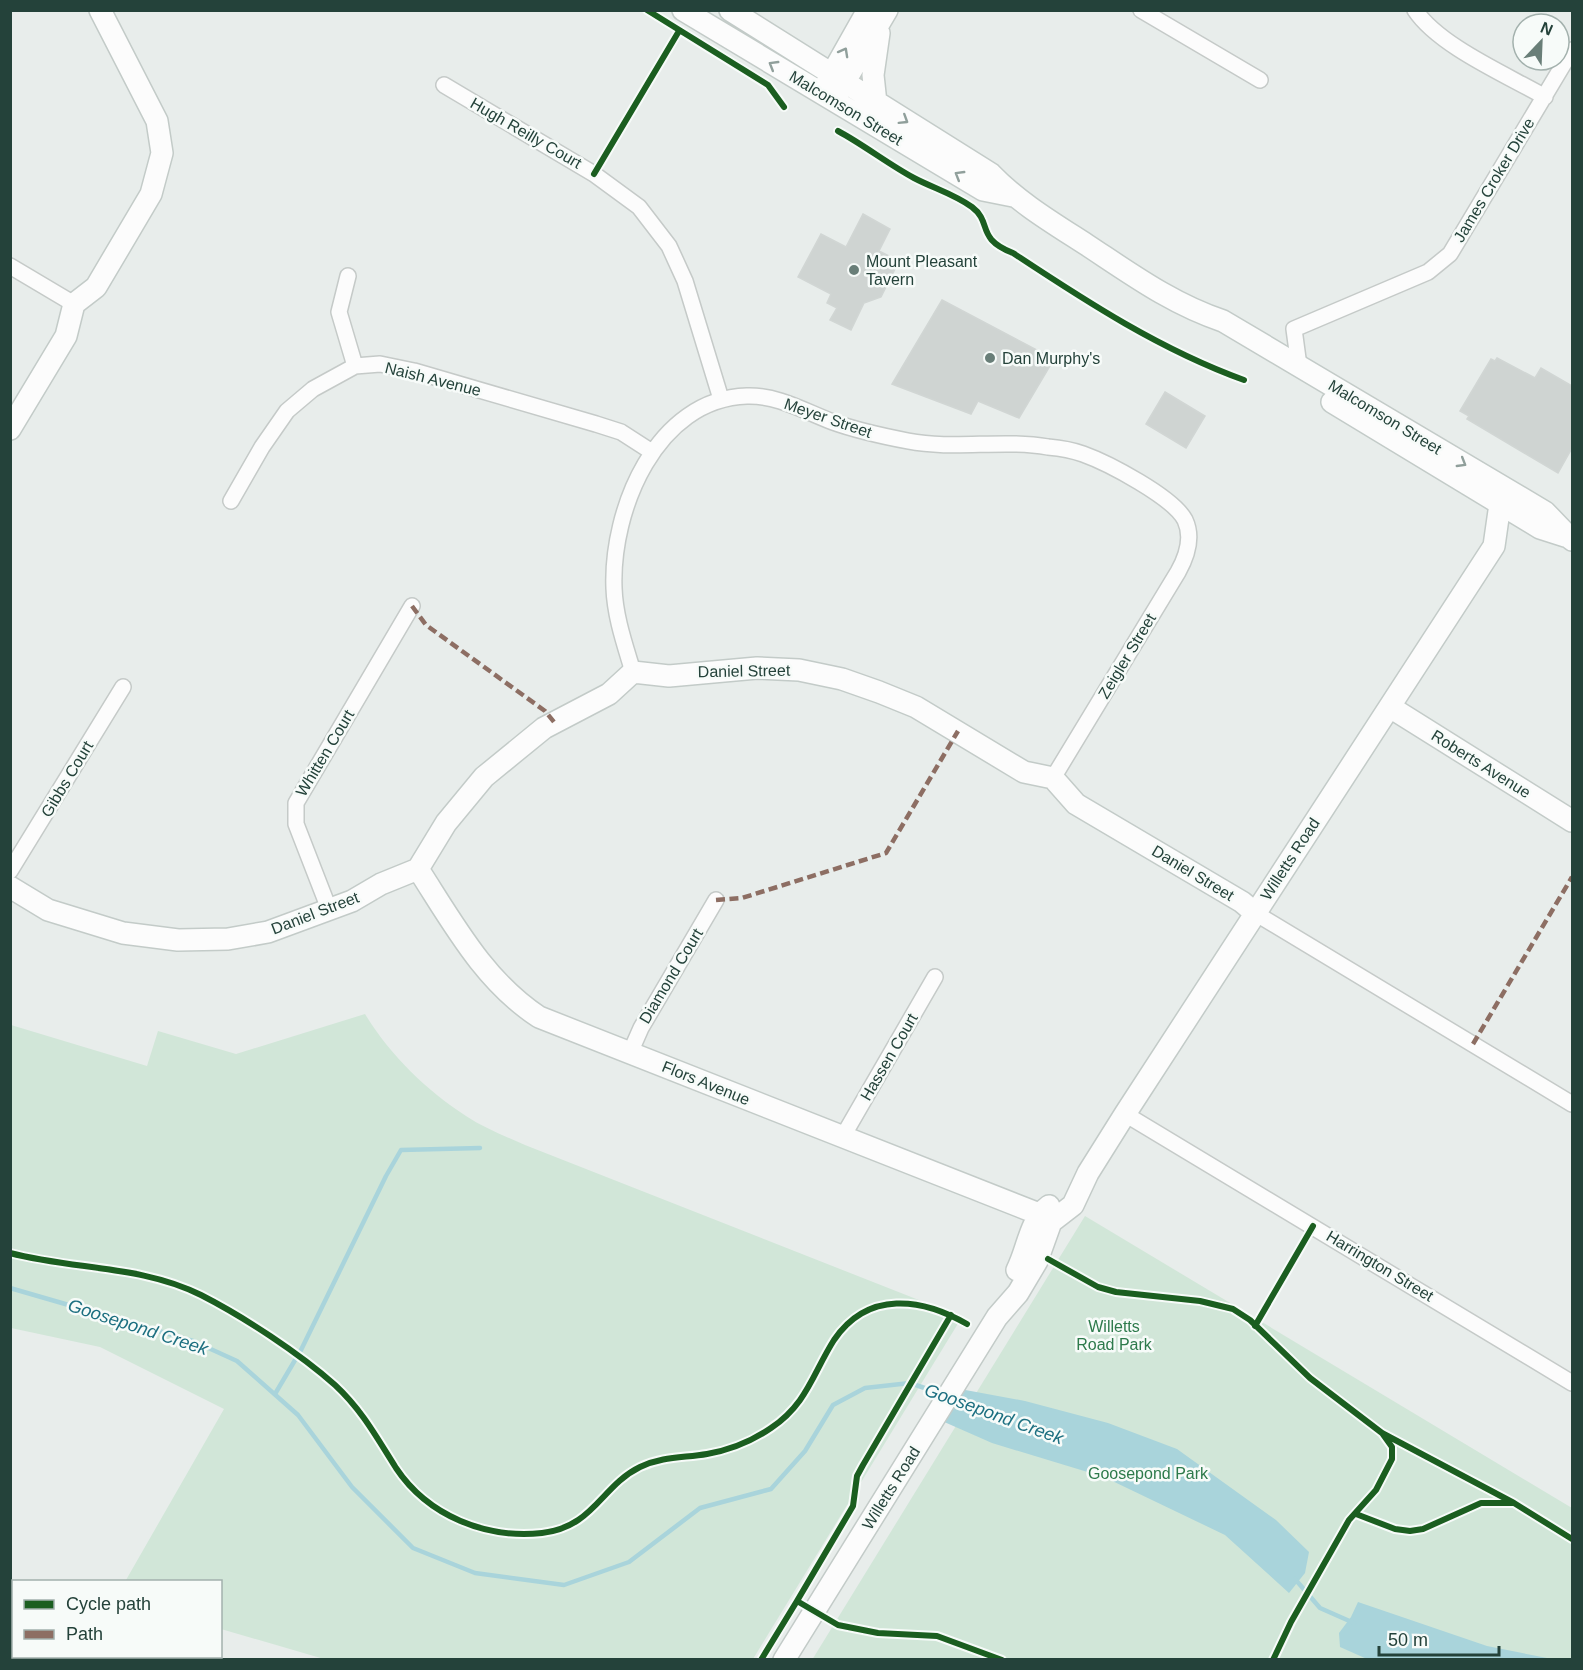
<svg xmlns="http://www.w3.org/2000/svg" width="1583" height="1670" font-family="Arial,sans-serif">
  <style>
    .green { fill: #d1e6d8 }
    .water { fill: #a9d4db }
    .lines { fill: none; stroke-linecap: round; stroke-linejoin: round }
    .stream { stroke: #a9d4db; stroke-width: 4.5 }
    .building { fill: #cfd4d2; stroke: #d1d6d4; stroke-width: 1.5 }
    .street-casing { stroke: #c5cac8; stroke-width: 18 }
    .secondary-casing { stroke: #c3cbc8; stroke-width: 24 }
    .street { stroke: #fcfcfc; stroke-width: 15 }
    .secondary { stroke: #fcfcfc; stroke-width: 21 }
    .quiet { stroke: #8d6e63; stroke-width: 4.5; stroke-dasharray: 9 4.5; stroke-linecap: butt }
    .cycleway-casing { stroke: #f7fbf9; stroke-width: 10 }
    .cycleway { stroke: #1b5e20; stroke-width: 6 }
    .oneway { stroke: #909f9b }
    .poi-dot { fill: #697e78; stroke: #f7fbf9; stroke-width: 2 }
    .labels { text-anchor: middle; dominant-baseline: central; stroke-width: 5; stroke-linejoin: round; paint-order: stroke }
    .street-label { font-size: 16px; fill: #24423a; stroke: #f7fbf9 }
    .poi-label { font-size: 16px; fill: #24423a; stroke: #f7fbf9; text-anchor: start }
    .park-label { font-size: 16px; fill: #2d7a4b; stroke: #f7fbf9 }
    .water-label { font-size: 18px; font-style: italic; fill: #1c6f80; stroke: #f7fbf9 }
  </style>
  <rect width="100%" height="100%" fill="#e8edeb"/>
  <!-- green -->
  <path class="green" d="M 365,1014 C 390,1055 426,1090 466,1116 C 484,1128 505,1136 525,1145 L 962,1317 L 753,1659 L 324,1659 L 221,1629 L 220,1582 L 126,1580 L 224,1409 L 100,1347 L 11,1328 L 11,1025 L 147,1066 L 158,1031 L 236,1054 Z
    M 1085,1216 L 1572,1508 L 1572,1659 L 812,1660 Z"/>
  <!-- water -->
  <path class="water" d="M 960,1389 L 1025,1401 L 1108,1423 L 1177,1449 L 1276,1520 L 1309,1552 L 1305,1573 L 1289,1593 L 1225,1535 L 1104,1477 L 992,1443 L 942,1421 Z
    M 1358,1602 L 1487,1646 L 1552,1659 L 1367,1659 L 1340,1647 L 1339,1633 L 1351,1617 Z"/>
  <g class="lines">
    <!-- stream -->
    <path class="stream" d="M 10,1288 L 193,1341 L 237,1361 L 298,1415 L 352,1487 L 413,1548 L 475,1573 L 564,1585 L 629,1562 L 700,1508 L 771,1489 L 805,1451 L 833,1405 L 865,1388 L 910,1383 L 942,1394
      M 275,1394 L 301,1350 L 386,1176 L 401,1150 L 480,1148
      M 1295,1579 L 1320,1608 L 1354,1623"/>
  </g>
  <!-- building -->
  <path class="building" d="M 863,214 L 890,229 L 879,251 L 899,261 L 881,297 L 864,303 L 851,330 L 830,320 L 837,308 L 827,303 L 831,294 L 798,277 L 821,234 L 846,247 Z
    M 942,300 L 1054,359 L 1019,418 L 978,401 L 971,414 L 892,384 Z
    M 1497,358 L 1535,378 L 1541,368 L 1572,386 L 1572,448 L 1558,473 L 1467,419 L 1469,416 L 1460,411 L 1491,359 L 1495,361 Z
    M 1165,392 L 1205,416 L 1186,448 L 1146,424 Z"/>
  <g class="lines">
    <defs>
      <path id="street" d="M 1141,10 L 1260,80
        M 1415,10 C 1439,46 1507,75 1545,97
        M 444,85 L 594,174 L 639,207 L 669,246 L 685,281 L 721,399
        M 10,266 L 74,304
        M 348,276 L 339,312 L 355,366
        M 1299,366 L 1294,329 L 1428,272 L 1450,254 L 1572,50
        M 231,501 L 262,447 L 287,411 L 313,389 L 355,366 L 380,364 L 414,371 L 596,424 L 621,432 L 652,452
        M 633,672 C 625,645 615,617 614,588 C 611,510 656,399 747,396 C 778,395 806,412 833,422 C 858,431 882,436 908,441 C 954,450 1002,439 1048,447 C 1059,448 1072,450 1083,454 C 1108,463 1173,497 1185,520 C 1193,537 1187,556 1178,572 L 1053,778
        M 10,871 L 123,687
        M 329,909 L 296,824 L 296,803 L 412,606
        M 1255,913 L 1572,1104
        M 630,1053 L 641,1028 L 716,900
        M 1125,1114 L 1572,1383
        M 842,1138 L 935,977"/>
      <path id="secondary" d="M 683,10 L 983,190 L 1013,196
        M 730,10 L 991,174 C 1019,203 1053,223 1087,245 C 1131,274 1172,304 1223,321 L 1545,512 L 1572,540
        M 824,88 L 868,10
        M 837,95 L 887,10
        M 876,103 L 873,75 L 879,33
        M 1332,402 L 1540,528 L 1565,536
        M 10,429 L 66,336 L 74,304 L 96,287 L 151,194 L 162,153 L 157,121 L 100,10
        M 1390,707 L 1572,821
        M 418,869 C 453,923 484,981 539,1017 L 1039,1214 L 1051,1222
        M 10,887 L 48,910 L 123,933 L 178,940 L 228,939 L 268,932 L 352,901 L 381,884 L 418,869 L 446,823 L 484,777 L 544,728 L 609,694 L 633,672 L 669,676 L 757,668 L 799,670 L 842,679 L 879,692 L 916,707 L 1024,772 L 1053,778 L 1076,804 L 1242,902 L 1255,913
        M 1017,1270 C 1028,1249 1029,1221 1049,1206
        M 784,1660 L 997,1317 L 1018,1293 L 1037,1261 L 1051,1222 L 1073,1205 L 1088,1173 L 1125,1114 L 1494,546 L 1500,504"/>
    </defs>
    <!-- street casing -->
    <use href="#street" class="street-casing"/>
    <!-- secondary casing -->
    <use href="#secondary" class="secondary-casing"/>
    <!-- street -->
    <use href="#street" class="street"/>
    <!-- secondary -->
    <use href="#secondary" class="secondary"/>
    <!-- quiet -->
    <path class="quiet" d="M 412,606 L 426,625 L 545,711 L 554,722
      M 716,900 L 742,898 L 886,853 L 958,731
      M 1473,1044 L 1572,877"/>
    <defs>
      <path id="cycleway" d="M 647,10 L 768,85 L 784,107
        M 838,131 C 864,145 888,164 914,178 C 933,188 954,194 972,207 C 993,223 975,238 1013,253 C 1087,302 1161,350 1244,380
        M 594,174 L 679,31
        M 10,1253 C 74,1270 141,1265 201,1295 C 244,1317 299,1353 335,1385 C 362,1410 377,1438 396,1468 C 428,1516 486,1539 542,1533 C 594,1527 601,1486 640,1467 C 663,1456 684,1458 707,1454 C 730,1450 752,1441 771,1428 C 807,1404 813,1373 834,1340 C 868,1290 922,1298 967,1324
        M 1048,1259 L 1098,1287 L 1116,1292 L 1200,1301 L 1233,1309 L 1250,1320 L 1310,1378 L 1382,1433 L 1514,1503 L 1572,1539
        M 1255,1326 L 1313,1226
        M 1356,1514 L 1395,1529 L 1410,1531 L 1423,1529 L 1481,1503 L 1512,1503
        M 797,1601 L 853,1506 L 857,1476 L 863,1465 L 951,1315
        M 761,1660 L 797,1601 L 838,1625 L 878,1633 L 937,1636 L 1002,1660
        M 1273,1660 L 1291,1622 L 1349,1520 L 1376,1490 L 1392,1459 L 1392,1447 L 1382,1433"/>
    </defs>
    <!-- cycleway casing -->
    <use href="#cycleway" class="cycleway-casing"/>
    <!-- cycleway -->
    <use href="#cycleway" class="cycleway"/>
  </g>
  <!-- one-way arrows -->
  <defs><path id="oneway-chevron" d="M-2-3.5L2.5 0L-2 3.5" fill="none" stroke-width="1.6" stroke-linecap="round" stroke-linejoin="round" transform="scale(1.5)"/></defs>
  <g class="oneway">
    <use href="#oneway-chevron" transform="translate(844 52) rotate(-61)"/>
    <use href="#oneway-chevron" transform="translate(773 65) rotate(-149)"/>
    <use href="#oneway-chevron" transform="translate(904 120) rotate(32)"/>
    <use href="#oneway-chevron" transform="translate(959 175) rotate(-149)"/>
    <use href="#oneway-chevron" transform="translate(1462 463) rotate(31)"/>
  </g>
  <!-- markers -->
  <g class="poi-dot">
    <circle cx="854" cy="270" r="6"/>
    <circle cx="990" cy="358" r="6"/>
  </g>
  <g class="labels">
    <!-- street labels -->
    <g class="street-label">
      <text transform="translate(846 108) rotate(31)">Malcomson Street</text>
      <text transform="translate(526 133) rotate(30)">Hugh Reilly Court</text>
      <text transform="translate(1494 180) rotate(-59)">James Croker Drive</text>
      <text transform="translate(433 379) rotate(14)">Naish Avenue</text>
      <text transform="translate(1385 417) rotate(31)">Malcomson Street</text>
      <text transform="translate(828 418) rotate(19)">Meyer Street</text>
      <text transform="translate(1127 656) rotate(-59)">Zeigler Street</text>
      <text transform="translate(744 671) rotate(-1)">Daniel Street</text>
      <text transform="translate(325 753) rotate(-59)">Whitten Court</text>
      <text transform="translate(1481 764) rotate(32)">Roberts Avenue</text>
      <text transform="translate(67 779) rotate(-59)">Gibbs Court</text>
      <text transform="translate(1290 859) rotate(-57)">Willetts Road</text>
      <text transform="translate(1193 873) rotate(31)">Daniel Street</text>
      <text transform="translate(315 913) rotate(-21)">Daniel Street</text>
      <text transform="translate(671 976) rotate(-59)">Diamond Court</text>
      <text transform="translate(889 1057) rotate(-60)">Hassen Court</text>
      <text transform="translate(706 1083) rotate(22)">Flors Avenue</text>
      <text transform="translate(1380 1266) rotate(31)">Harrington Street</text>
      <text transform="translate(891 1488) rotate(-58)">Willetts Road</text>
    </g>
    <!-- poi labels -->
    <g class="poi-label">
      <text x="866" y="261">Mount Pleasant<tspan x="866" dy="18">Tavern</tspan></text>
      <text x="1002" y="358">Dan Murphy's</text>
    </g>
    <!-- park labels -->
    <g class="park-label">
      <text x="1114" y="1326">Willetts<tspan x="1114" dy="18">Road Park</tspan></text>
      <text x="1148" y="1473">Goosepond Park</text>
    </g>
    <!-- water labels -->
    <g class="water-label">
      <text transform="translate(138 1327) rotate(18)">Goosepond Creek</text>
      <text transform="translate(994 1414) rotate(20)">Goosepond Creek</text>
    </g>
  </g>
  <!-- border -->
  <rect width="1583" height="1670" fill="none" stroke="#24423a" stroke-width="24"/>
  <!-- legend -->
  <rect x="12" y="1580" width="210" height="78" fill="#f7fbf9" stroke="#a3b1ad" stroke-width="1.5"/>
  <rect x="24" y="1600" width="30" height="9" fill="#1b5e20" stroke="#a3b1ad" stroke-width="1.5"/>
  <text x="66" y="1610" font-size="18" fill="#24423a">Cycle path</text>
  <rect x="24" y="1630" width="30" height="9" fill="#8d6e63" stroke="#a3b1ad" stroke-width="1.5"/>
  <text x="66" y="1640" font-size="18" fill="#24423a">Path</text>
  <!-- north arrow -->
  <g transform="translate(1541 42) rotate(23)"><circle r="28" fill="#f7fbf9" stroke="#a3b1ad" stroke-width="1.5"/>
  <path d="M0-4.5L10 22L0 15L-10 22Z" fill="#697e78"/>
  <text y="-9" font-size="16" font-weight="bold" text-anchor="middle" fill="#24423a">N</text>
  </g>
  <!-- scale -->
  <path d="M1379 1646v9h120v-9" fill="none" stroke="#24423a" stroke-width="3"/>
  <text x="1388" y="1646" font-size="18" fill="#24423a" stroke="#f7fbf9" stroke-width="4.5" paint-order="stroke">50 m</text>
</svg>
